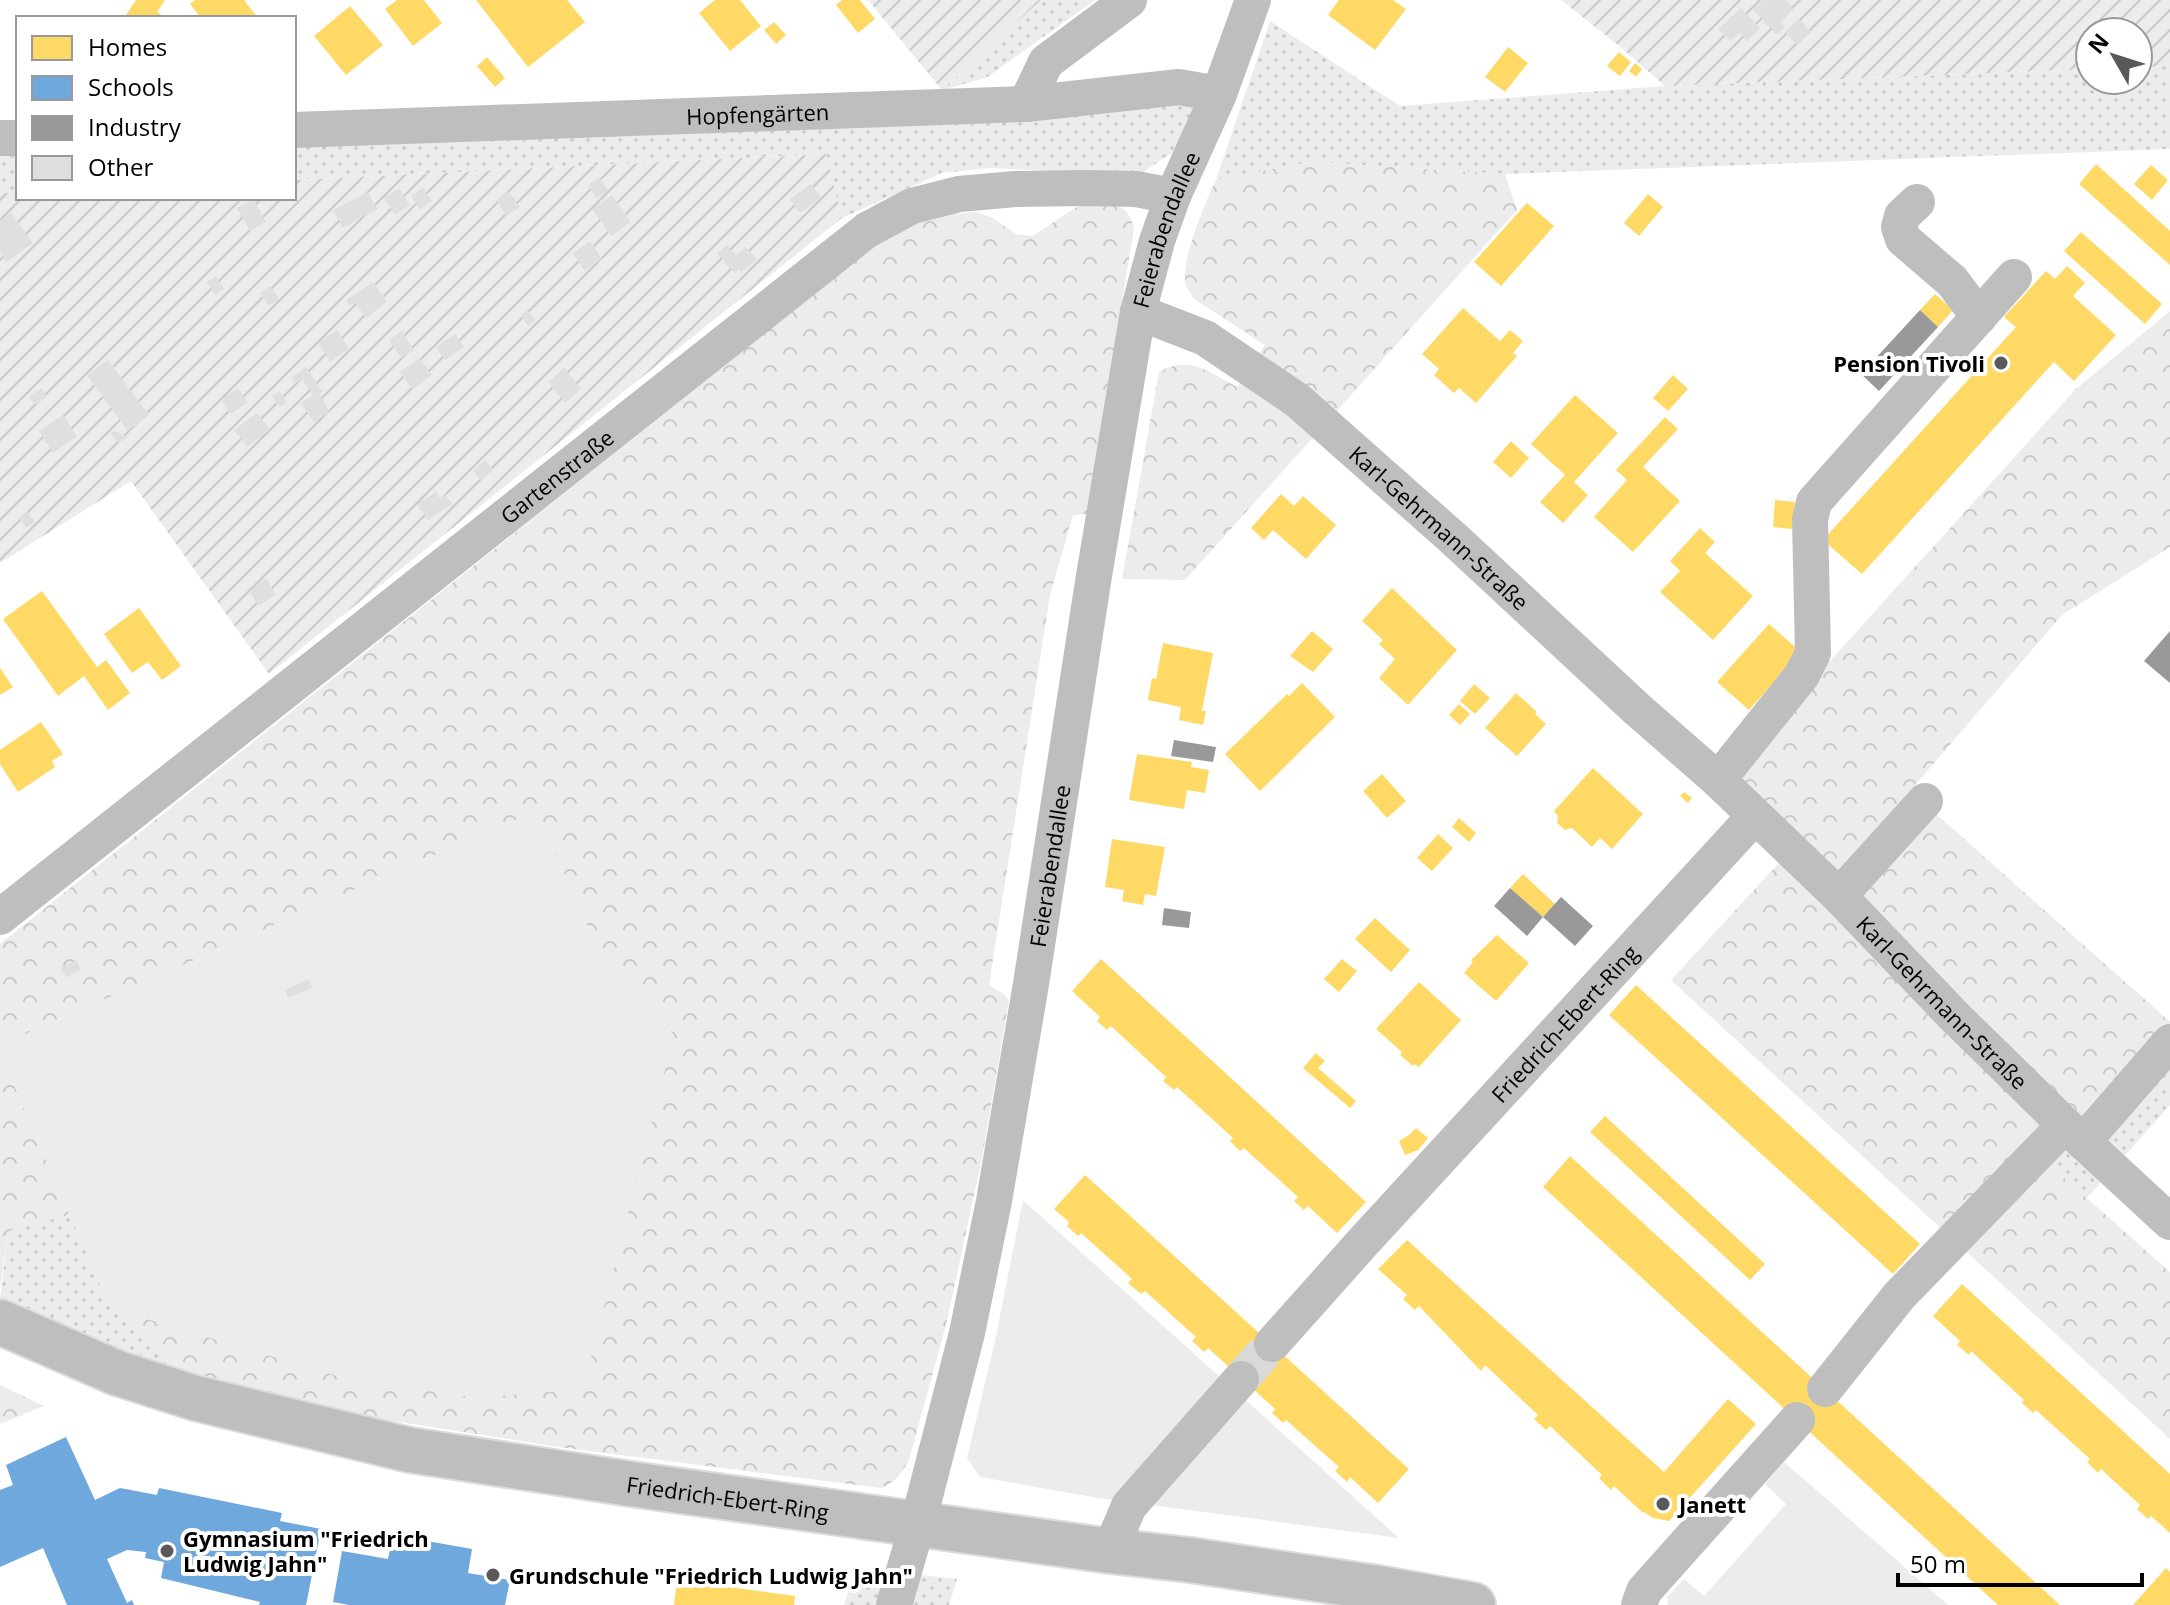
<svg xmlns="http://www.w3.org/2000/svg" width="2170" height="1605" font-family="'Open Sans',sans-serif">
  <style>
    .grass { fill: url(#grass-dots) }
    .forest { fill: url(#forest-crowns) }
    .park { fill: #ececec }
    .garden { fill: url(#garden-furrows) }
    .homes { fill: #ffd966 }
    .schools { fill: #6fa8dc }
    .industry { fill: #999 }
    .building { fill: #dfdfdf }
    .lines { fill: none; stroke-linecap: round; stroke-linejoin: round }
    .minor-tunnel { stroke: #d9d9d9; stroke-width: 36; stroke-dasharray: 36 18; stroke-linecap: butt }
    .major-casing { stroke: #dbdbdb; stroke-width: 48 }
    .minor { stroke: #bebebe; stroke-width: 36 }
    .major { stroke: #bebebe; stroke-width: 44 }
    .poi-dot { fill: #595959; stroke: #fff; stroke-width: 3 }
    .labels { text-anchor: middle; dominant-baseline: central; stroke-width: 8; stroke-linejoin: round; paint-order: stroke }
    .street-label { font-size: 22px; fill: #000; stroke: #fff }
    .poi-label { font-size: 22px; font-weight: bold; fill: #000; stroke: #fff; text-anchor: start }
  </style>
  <defs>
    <pattern id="grass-dots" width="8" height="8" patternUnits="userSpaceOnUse" patternTransform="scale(2)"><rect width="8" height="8" fill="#ececec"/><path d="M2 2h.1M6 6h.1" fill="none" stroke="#c9c9c9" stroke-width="1.8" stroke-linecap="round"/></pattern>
    <pattern id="forest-crowns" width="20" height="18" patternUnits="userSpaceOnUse" patternTransform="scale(2)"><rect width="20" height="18" fill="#ececec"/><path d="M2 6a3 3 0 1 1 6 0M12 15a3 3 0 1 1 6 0" fill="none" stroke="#c9c9c9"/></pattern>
    <pattern id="garden-furrows" width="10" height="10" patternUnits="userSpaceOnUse" patternTransform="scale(2)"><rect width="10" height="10" fill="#ececec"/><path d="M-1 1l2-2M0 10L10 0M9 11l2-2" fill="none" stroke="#c9c9c9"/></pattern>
  </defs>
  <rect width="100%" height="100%" fill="#fff"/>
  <!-- grass -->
  <path class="grass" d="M 1041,0 L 1095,0 L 986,78 L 942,90 Z
    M 1270,21 L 1400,106 L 1665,86 L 2090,69 L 2090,80 L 2138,80 L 2138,67 L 2170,66 L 2170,149 L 1505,174 L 1310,162 L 1216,180 Z
    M 1197,103 L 1176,150 L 1139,175 L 989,168 L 942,173 L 842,218 L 825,154 L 294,180 L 294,140 Z
    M 18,149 L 18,193 L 0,193 L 0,150 Z
    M 2167,1019 L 2170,1021 L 2170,1105 L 2087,1198 L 2043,1159 Z
    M 70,1215 L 110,1308 L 184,1372 C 120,1352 60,1327 0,1298 L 8,1234 L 12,1228 Z
    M 856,1568 L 957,1579 L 949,1605 L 844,1605 Z"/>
  <!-- forest -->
  <path class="forest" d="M 1310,162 L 1505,174 L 1517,210 L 1185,580 L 1122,579 L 1159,372 C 1189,354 1211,373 1237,387 L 1265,345 L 1194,299 C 1190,293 1187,289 1185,282 C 1182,259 1205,202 1216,180 Z
    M 1081,204 C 1106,205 1128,198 1134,229 L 1087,514 L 1073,515 L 1050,595 L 989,985 L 1005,995 L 1009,1000 L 982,1158 L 946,1325 L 909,1460 C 901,1474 896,1482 881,1488 L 565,1448 L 361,1416 L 184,1372 L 110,1308 L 206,1264 L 674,1035 L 598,950 L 536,811 L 0,1045 L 0,944 L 892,232 L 923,216 L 976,212 L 991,217 L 1016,234 L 1033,236 Z
    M 2170,311 L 2170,547 L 2062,615 L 1910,791 L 2167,1019 L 2043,1159 L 2170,1272 L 2170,1439 L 1671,980 L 1800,840 L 1734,778 L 1819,673 L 2076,389 Z
    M 0,1052 L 70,1215 L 12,1229 L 8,1234 L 0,1288 Z
    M 0,1385 L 44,1406 L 0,1424 Z"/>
  <!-- park -->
  <path class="park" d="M 536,811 L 598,950 L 674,1035 L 583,1389 L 475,1398 L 347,1379 L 110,1308 L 0,1052 L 0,1045 Z
    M 1023,1200 L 1399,1538 L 1098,1498 L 980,1477 L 967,1458 L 995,1341 Z
    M 1784,1462 L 1948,1605 L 1668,1605 L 1667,1597 L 1684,1579 L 1704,1596 L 1786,1504 L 1765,1484 Z"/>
  <!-- garden -->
  <path class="garden" d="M 868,0 L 1041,0 L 942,90 Z
    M 1561,0 L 2170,0 L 2170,66 L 2138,67 L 2138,32 L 2090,32 L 2090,69 L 1665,86 L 1618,45 Z
    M 826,154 L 842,218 L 269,674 L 131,481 L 0,563 L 0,193 L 18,193 L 18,198 L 294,198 L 294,180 Z"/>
  <!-- homes -->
  <path class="homes" d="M 136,0 L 165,0 L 157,12 L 163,16 L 161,18 L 130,18 L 126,15 Z
    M 195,0 L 244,0 L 258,18 L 201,18 L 190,4 Z
    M 397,0 L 424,0 L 442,23 L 413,46 L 385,9 Z
    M 476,0 L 567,0 L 585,22 L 528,67 Z
    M 715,0 L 740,0 L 761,26 L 730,51 L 699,13 Z
    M 842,0 L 860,0 L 875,19 L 858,33 L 836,5 Z
    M 1339,0 L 1393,0 L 1406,9 L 1375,50 L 1328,15 Z
    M 350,6 L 383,45 L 346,75 L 314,36 Z
    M 774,22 L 786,35 L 776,44 L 764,30 Z
    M 1508,47 L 1528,63 L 1505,92 L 1485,77 Z
    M 1619,52 L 1631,62 L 1620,76 L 1607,66 Z
    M 487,57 L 505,78 L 495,87 L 477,66 Z
    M 1635,63 L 1642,69 L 1636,77 L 1629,71 Z
    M 2096,164 L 2170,231 L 2170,265 L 2079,184 Z
    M 2151,165 L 2168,180 L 2152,200 L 2134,184 Z
    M 1648,194 L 1663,207 L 1639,236 L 1624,223 Z
    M 1527,203 L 1554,226 L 1501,286 L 1474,262 Z
    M 2081,232 L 2162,304 L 2145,324 L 2064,251 Z
    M 2067,266 L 2085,283 L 2073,296 L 2116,335 L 2074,381 L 2054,362 L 1862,574 L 1823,540 L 2016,327 L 2004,317 L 2046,271 L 2055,279 Z
    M 1935,294 L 1953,310 L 1938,327 L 1920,310 Z
    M 1463,308 L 1500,341 L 1510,330 L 1523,341 L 1513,353 L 1517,356 L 1476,403 L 1459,388 L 1454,393 L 1434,375 L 1439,369 L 1422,354 Z
    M 1673,375 L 1688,389 L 1668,411 L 1653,398 Z
    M 1575,395 L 1618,433 L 1574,482 L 1588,495 L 1563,523 L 1540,502 L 1565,475 L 1531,444 Z
    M 1665,417 L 1678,429 L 1643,467 L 1680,501 L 1633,552 L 1594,517 L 1627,480 L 1616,470 Z
    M 1511,441 L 1529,458 L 1511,478 L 1493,462 Z
    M 1281,494 L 1294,506 L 1303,496 L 1336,525 L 1306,559 L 1273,530 L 1264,540 L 1251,528 Z
    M 1775,500 L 1795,502 L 1792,529 L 1773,527 Z
    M 1700,528 L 1715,542 L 1705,553 L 1753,596 L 1713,640 L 1660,592 L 1680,571 L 1670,561 Z
    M 1392,588 L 1457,650 L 1408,705 L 1379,678 L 1395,659 L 1379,644 L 1383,640 L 1362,621 Z
    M 42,591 L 97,667 L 106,660 L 130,693 L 108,710 L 84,676 L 58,696 L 3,619 Z
    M 139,608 L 181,666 L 162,680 L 148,662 L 132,673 L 104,634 Z
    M 1769,624 L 1801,652 L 1749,710 L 1717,682 Z
    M 1312,631 L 1333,649 L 1313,672 L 1290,656 Z
    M 1163,643 L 1213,653 L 1202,711 L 1206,711 L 1203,725 L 1179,720 L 1181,707 L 1148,700 L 1152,678 L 1156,679 Z
    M 0,668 L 13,687 L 0,695 Z
    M 1302,683 L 1335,717 L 1260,791 L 1225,754 L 1287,694 L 1289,696 Z
    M 1474,684 L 1490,698 L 1475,714 L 1460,701 Z
    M 1516,693 L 1537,712 L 1535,714 L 1546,724 L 1517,756 L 1485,728 Z
    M 1459,704 L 1470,714 L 1460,725 L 1449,715 Z
    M 41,722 L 63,754 L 52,761 L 55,767 L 18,792 L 0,764 L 0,750 Z
    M 1137,754 L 1192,762 L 1191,767 L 1209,770 L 1205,793 L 1187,790 L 1184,809 L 1129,800 Z
    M 1593,768 L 1643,814 L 1612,849 L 1600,838 L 1592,847 L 1572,828 L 1565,830 L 1557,823 L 1558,816 L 1554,811 Z
    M 1382,774 L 1406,801 L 1387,818 L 1363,791 Z
    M 1684,792 L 1692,798 L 1688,803 L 1680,796 Z
    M 1459,818 L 1476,833 L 1469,842 L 1452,827 Z
    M 1438,834 L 1453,848 L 1432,871 L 1417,858 Z
    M 1112,839 L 1165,847 L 1156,896 L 1145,894 L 1143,905 L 1122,901 L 1124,890 L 1105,887 Z
    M 1523,874 L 1555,904 L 1543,917 L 1510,888 Z
    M 1375,918 L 1410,950 L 1391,972 L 1355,939 Z
    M 1497,935 L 1529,963 L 1496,1001 L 1464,973 L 1473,962 L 1471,960 Z
    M 1101,959 L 1366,1202 L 1337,1233 L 1308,1206 L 1304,1210 L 1294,1201 L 1298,1197 L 1244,1148 L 1240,1151 L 1230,1141 L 1233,1138 L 1177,1087 L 1174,1090 L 1163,1081 L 1166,1077 L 1111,1026 L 1107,1030 L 1097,1021 L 1100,1017 L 1072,991 Z
    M 1342,959 L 1357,971 L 1339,992 L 1324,979 Z
    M 1419,982 L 1461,1020 L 1419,1067 L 1414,1064 L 1413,1066 L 1400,1055 L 1402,1052 L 1376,1029 Z
    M 1636,985 L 1920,1244 L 1893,1274 L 1609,1015 Z
    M 1316,1053 L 1325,1061 L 1318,1068 L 1356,1101 L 1350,1108 L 1303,1068 Z
    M 1605,1116 L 1765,1264 L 1750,1280 L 1590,1132 Z
    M 1416,1128 L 1428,1138 L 1418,1150 L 1405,1155 L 1399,1141 L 1409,1135 Z
    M 1570,1156 L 2060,1605 L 1998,1605 L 1543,1187 Z
    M 1085,1175 L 1409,1469 L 1378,1503 L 1350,1477 L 1347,1482 L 1335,1471 L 1339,1467 L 1286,1420 L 1283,1423 L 1272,1413 L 1275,1409 L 1208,1348 L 1204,1352 L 1192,1341 L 1196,1337 L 1145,1291 L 1141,1294 L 1128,1283 L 1132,1279 L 1081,1233 L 1078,1236 L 1067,1226 L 1069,1222 L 1054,1209 Z
    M 1407,1240 L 1664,1472 L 1728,1399 L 1756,1424 L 1669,1521 L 1653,1518 L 1644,1512 L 1643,1513 L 1614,1486 L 1611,1490 L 1599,1478 L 1602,1475 L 1550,1426 L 1546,1430 L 1534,1419 L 1538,1415 L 1485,1365 L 1481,1371 L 1419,1306 L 1415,1310 L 1403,1299 L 1407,1295 L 1378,1269 Z
    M 1962,1284 L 2170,1474 L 2170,1533 L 2151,1516 L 2148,1519 L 2137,1509 L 2140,1505 L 2101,1469 L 2098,1473 L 2087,1462 L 2090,1459 L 2036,1410 L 2033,1413 L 2022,1403 L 2024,1400 L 1971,1351 L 1969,1355 L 1957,1345 L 1960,1341 L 1933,1316 Z
    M 2166,1568 L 2170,1572 L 2170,1605 L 2133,1605 Z
    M 677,1580 L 795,1596 L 794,1605 L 674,1605 Z"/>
  <!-- schools -->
  <path class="schools" d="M 66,1437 L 95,1500 L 120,1488 L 157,1495 L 159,1488 L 282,1513 L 280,1521 L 321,1529 L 306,1605 L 259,1605 L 260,1602 L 161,1578 L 164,1562 L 145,1558 L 146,1552 L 127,1550 L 107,1559 L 127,1603 L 132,1600 L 134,1605 L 67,1605 L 43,1548 L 0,1567 L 0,1490 L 13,1485 L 6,1465 Z
    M 393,1535 L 472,1549 L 468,1573 L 510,1580 L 505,1605 L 349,1605 L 333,1602 L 342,1551 L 388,1559 Z"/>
  <!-- industry -->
  <path class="industry" d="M 1920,310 L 1938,327 L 1879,391 L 1861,374 Z
    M 2170,631 L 2170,683 L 2144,661 Z
    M 1174,740 L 1216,747 L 1213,762 L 1171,756 Z
    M 1510,888 L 1543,917 L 1527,936 L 1494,906 Z
    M 1561,897 L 1593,926 L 1575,946 L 1543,917 Z
    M 1164,908 L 1191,912 L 1189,928 L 1162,925 Z"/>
  <!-- building -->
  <path class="building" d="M 1763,0 L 1786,0 L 1794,9 L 1780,22 L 1785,27 L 1777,35 L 1753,10 Z
    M 1741,8 L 1760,28 L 1747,41 L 1739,33 L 1730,41 L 1718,29 Z
    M 1799,19 L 1811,32 L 1797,45 L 1785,32 Z
    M 600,177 L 608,191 L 596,199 L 588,185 Z
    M 811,184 L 821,198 L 800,213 L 790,199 Z
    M 399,188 L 410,205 L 395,215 L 384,198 Z
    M 423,188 L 432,201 L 420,209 L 411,196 Z
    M 509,191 L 520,207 L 506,216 L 496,200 Z
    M 368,192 L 377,209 L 343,228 L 333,210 Z
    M 612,195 L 631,222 L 611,236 L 592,209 Z
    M 253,199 L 266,222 L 250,231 L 237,208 Z
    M 11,212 L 33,243 L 6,262 L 0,253 L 0,220 Z
    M 590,241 L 602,259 L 585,271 L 573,253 Z
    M 727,245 L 736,255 L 746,247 L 757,260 L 741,272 L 739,269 L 734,273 L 717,253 Z
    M 216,276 L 224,289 L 215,295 L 207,282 Z
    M 373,282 L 387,302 L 366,318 L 355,302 L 350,306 L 346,300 Z
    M 270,286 L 279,299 L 269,306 L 260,293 Z
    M 528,310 L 535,321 L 528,326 L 521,315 Z
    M 337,330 L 349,349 L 330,362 L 318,343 Z
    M 402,331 L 414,350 L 401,358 L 389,340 Z
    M 455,334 L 464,347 L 445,360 L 436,347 Z
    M 420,358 L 432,375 L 412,389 L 400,372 Z
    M 108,360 L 149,415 L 128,431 L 87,375 Z
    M 306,367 L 323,392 L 319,394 L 330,412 L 314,423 L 301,403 L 313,395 L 302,379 L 295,384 L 291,378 Z
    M 564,368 L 581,389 L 565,403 L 548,382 Z
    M 41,388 L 47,397 L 35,405 L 29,396 Z
    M 238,388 L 248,402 L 231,414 L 221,399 Z
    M 279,391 L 287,402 L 280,407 L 272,396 Z
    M 257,413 L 270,430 L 247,447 L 234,430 Z
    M 63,415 L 77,437 L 53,453 L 39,431 Z
    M 109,430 L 120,433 L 128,437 L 118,443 Z
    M 485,460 L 493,470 L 481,480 L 473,471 Z
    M 436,492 L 439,498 L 445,494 L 452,504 L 428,520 L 417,504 Z
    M 27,512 L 35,522 L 26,528 L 19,518 Z
    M 266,578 L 276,594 L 259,606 L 249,591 Z
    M 76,960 L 81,969 L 66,978 L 61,968 Z
    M 309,979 L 312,988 L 288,998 L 285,990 Z"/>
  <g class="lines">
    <!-- minor-tunnel -->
    <path class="minor-tunnel" d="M 1241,1379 L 1272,1344"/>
    <defs>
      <g id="major">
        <path id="s6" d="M 0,1322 L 117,1373 L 195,1398 L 410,1450 L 631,1484 L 1110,1551 L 1190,1560 L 1378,1588 L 1473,1605"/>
      </g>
    </defs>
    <!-- major casing -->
    <use href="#major" class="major-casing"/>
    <!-- minor -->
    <g class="minor">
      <path d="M 1026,104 L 1046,62 L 1129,0"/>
      <path id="s1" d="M 294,130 L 1026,104 L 1179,87 L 1219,94"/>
      <path d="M 0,138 L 18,138"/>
      <path d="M 1917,202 L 1902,216 L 1899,227 L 1903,239 L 1952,281 L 1979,317"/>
      <path id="s2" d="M 1138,312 L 1205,338 L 1297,400 L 1454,539 L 1637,709 L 1718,780 L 1839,896 L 1953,1015 L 2065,1125 L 2170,1222"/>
      <path d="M 1718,780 L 1802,675 L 1813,653 L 1810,520 L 1814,502 L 2014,277"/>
      <path d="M 1839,896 L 1925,801"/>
      <path id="s3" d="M 0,917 L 867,230 L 912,206 L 959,194 L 1015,189 L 1085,188 L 1136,189 L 1173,196"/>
      <path d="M 2083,1142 L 2170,1042"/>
      <path id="s4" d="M 1272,1344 L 1364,1241 L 1755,816"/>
      <path d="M 1825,1389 L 1899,1296 L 2065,1125"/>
      <path d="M 1110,1551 L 1129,1506 L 1241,1379"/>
      <path id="s5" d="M 894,1605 L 918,1523 L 967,1333 L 994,1201 L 1031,984 L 1093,582 L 1138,312 L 1157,241 L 1173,196 L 1219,94 L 1253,0"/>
      <path d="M 1639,1605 L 1644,1591 L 1797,1420"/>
    </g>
    <!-- major -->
    <use href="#major" class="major"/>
  </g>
  <!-- markers -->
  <g class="poi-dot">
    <circle cx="2001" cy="363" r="8"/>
    <circle cx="1663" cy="1504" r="8"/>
    <circle cx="167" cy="1551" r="8"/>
    <circle cx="493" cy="1575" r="8"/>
  </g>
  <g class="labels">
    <!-- street labels -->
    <g class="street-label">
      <text stroke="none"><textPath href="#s1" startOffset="464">Hopfengärten</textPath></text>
      <text stroke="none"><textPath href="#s5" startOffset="1404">Feierabendallee</textPath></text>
      <text stroke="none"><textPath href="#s3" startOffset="710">Gartenstraße</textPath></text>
      <text stroke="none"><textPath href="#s2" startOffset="374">Karl-Gehrmann-Straße</textPath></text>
      <text stroke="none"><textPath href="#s5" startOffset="756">Feierabendallee</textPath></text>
      <text stroke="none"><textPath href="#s2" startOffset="1066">Karl-Gehrmann-Straße</textPath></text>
      <text stroke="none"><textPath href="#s4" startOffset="434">Friedrich-Ebert-Ring</textPath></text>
      <text stroke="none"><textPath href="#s6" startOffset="752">Friedrich-Ebert-Ring</textPath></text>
    </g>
    <!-- poi labels -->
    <g class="poi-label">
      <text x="1985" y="363" text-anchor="end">Pension Tivoli</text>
      <text x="1679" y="1504">Janett</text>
      <text x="183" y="1538">Gymnasium "Friedrich<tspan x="183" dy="25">Ludwig Jahn"</tspan></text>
      <text x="509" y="1575">Grundschule "Friedrich Ludwig Jahn"</text>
    </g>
  </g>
  <!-- legend -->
  <rect x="16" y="16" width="280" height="184" fill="#ffffff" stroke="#999999" stroke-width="2"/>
  <rect x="32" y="36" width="40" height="24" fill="#ffd966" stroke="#999999" stroke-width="2"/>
  <text x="88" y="56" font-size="24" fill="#000000">Homes</text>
  <rect x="32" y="76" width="40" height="24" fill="#6fa8dc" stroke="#999999" stroke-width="2"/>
  <text x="88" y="96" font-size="24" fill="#000000">Schools</text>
  <rect x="32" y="116" width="40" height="24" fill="#999999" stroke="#999999" stroke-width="2"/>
  <text x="88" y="136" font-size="24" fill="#000000">Industry</text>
  <rect x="32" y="156" width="40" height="24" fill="#dfdfdf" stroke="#999999" stroke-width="2"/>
  <text x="88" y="176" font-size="24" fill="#000000">Other</text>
  <!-- north arrow -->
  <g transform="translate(2114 56) rotate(309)"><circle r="38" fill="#ffffff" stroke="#999999" stroke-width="2"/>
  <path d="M0-6L14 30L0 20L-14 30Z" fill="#595959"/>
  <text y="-12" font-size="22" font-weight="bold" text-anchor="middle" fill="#000000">N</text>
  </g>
  <!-- scale -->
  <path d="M1898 1573v12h244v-12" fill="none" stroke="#000000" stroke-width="4"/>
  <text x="1910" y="1573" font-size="24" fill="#000000" stroke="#ffffff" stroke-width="6" paint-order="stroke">50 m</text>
</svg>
